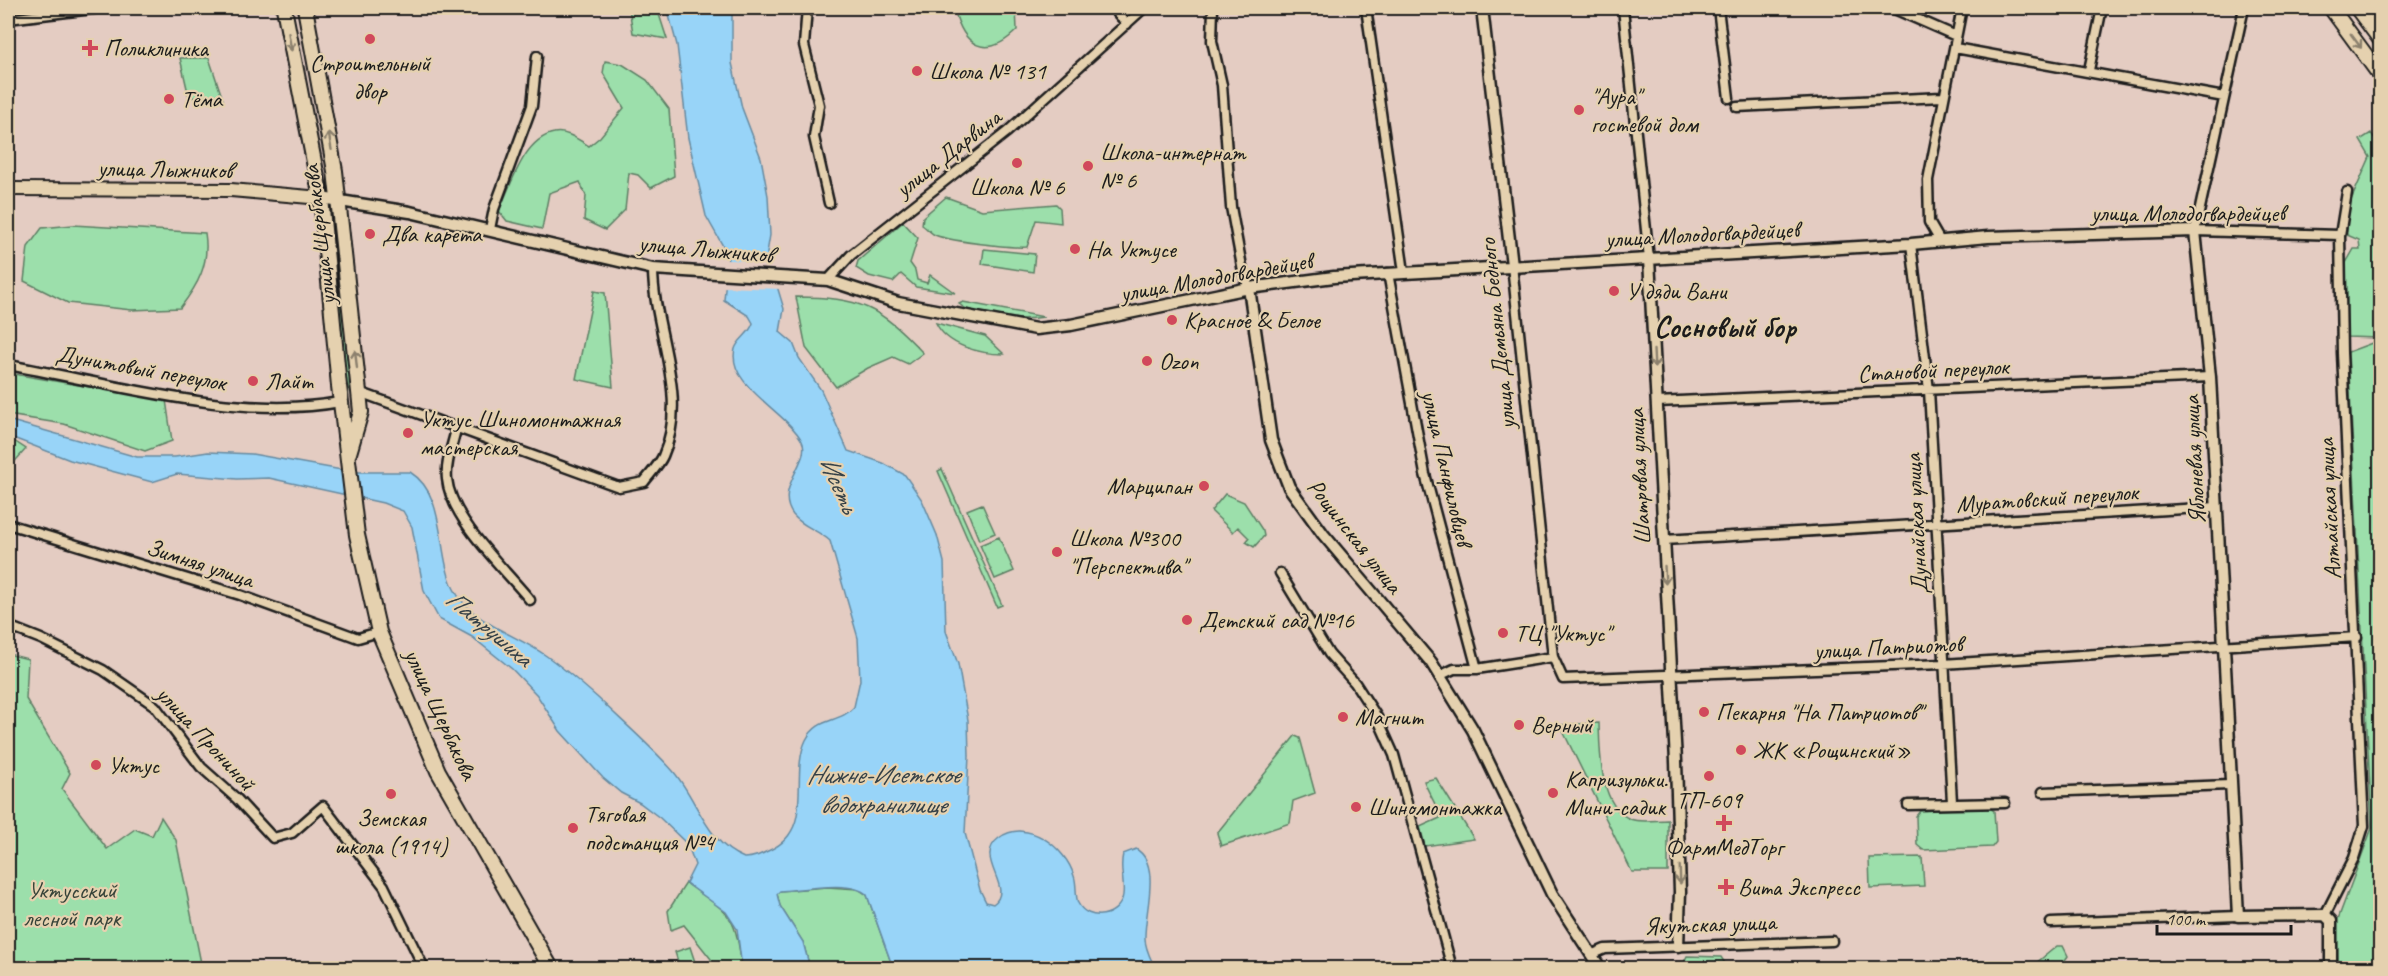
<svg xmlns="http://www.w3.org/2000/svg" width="2388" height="976" font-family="Caveat,sans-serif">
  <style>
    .green { fill: #9cdfab; stroke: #5c7e64; stroke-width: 1.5 }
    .water { fill: #98d4f8; stroke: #668aa0; stroke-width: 1.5 }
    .pier { fill: #e4ccc2 }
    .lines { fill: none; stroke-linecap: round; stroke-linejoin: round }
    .minor-casing { stroke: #1c1c1c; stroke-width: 13 }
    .tertiary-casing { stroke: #1c1c1c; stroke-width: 15 }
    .secondary-casing { stroke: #1c1c1c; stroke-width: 16 }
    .primary-casing { stroke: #1c1c1c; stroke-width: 18 }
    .minor { stroke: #e5d1af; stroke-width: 8 }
    .tertiary { stroke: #e5d1af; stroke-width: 10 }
    .secondary { stroke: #e5d1af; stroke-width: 12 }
    .primary { stroke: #e5d1af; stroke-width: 14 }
    .oneway { stroke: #8b806d }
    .poi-dot { fill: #d1495b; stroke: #e5d1af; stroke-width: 2 }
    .labels { text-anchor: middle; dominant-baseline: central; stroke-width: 4.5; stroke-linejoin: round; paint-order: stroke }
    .poi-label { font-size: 24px; fill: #1c1c1c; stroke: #e5d1af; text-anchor: start }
    .street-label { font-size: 24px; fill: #1c1c1c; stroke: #e5d1af }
    .park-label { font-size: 24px; fill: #364339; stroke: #e5d1af }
    .water-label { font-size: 26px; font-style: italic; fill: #354148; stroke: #e5d1af }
    .district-label { font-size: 30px; font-weight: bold; fill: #1c1c1c; stroke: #e5d1af }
  </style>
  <rect width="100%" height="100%" fill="#e4ccc2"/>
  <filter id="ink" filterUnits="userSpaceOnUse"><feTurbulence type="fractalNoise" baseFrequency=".0167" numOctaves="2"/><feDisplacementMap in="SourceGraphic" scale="12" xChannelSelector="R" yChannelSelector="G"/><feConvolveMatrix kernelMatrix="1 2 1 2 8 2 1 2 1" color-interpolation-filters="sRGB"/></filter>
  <g filter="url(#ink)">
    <!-- green -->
    <path class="green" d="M 629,8 L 657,8 L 667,39 L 633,33 Z
      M 954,8 L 1016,8 L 1017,30 C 986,61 963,46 954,8 Z
      M 180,58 L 209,58 L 223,100 L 189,97 Z
      M 605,61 L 622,64 L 647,80 L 669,109 L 674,176 L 651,188 L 638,175 L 629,173 L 625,210 L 605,230 L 584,220 L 586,196 L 580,182 L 549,193 L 542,229 L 507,221 L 499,211 C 511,186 523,139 554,133 C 566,130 579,140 589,146 L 600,137 L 624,108 L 603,73 Z
      M 2371,133 L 2380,146 L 2380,968 L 2338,968 L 2337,922 L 2372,828 L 2348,352 L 2372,343 L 2377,338 L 2347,337 L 2346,263 L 2354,249 L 2360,249 L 2359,240 L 2347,235 L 2348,207 L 2370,157 L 2360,140 Z
      M 946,197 L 982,210 L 1056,204 L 1060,208 L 1061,223 L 1036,220 L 1027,247 C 1011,248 945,241 933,234 C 929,231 925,227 922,225 L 923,217 Z
      M 903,222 L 918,238 L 910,263 L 915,270 L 917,280 L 927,283 L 930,275 L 955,293 L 916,287 L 901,274 L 893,282 L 869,276 L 856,268 L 858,261 Z
      M 73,225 L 205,233 C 210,264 198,285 180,308 L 132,310 L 68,303 L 24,281 L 28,247 L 42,228 Z
      M 334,227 L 350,371 L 348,401 L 331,228 Z
      M 984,249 L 1035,254 L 1033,272 L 982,264 Z
      M 594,291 L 605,293 L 613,387 L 576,379 Z
      M 796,297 C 860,297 880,307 923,353 L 908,364 L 893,357 L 868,368 L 836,387 L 806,348 Z
      M 963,302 L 1044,317 C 1023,321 976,318 959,304 Z
      M 936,323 L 985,336 L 1004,354 C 980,354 947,346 936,323 Z
      M 8,373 L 166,400 L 172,441 L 145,451 L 64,424 L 8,415 Z
      M 8,437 L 26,449 L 8,469 Z
      M 942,469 L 1002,605 L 997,607 L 938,471 Z
      M 1225,494 L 1244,502 L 1263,531 L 1264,536 L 1254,547 L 1246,542 L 1249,538 L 1238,527 L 1233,532 L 1211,511 Z
      M 982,504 L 995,533 L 979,540 L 967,510 Z
      M 999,537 L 1014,571 L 995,579 L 980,545 Z
      M 8,654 L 28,659 L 26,699 L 70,773 L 62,789 L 107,849 L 135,829 L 152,836 L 161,817 L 176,840 L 202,968 L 8,968 Z
      M 1599,723 C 1600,751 1599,806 1630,819 C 1640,823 1656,820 1668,820 L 1668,872 L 1632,872 L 1560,725 Z
      M 1295,736 L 1300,738 L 1315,793 L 1293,801 L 1290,823 L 1221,846 L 1217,833 Z
      M 1436,778 L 1474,839 L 1425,846 L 1420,827 L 1440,818 C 1438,806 1428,793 1424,781 Z
      M 1988,807 L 1994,811 L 1996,842 L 1992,847 L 1923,850 L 1917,845 L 1916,816 L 1920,811 Z
      M 1922,857 L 1924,886 L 1870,888 L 1869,858 Z
      M 686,883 C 731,915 735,912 742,968 L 710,968 L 711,959 L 684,925 L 671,930 L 668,911 Z
      M 827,887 L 858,889 L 867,895 L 893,968 L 810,968 L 803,942 L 780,906 L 777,894 L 780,891 Z
      M 2057,946 L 2063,946 L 2068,956 C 2057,973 2049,969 2030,968 Z
      M 690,947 L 697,968 L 680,968 L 675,952 Z
      M 1687,956 L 1721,957 L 1728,968 L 1681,968 Z"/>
    <!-- water -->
    <path class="water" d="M 667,8 L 732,8 L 732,63 L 742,108 L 761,158 L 768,196 L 770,235 L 767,253 L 784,309 L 780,332 L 793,343 L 799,358 L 821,390 L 848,451 L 883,463 L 905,475 L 922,500 L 937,535 L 944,562 L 946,631 L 958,664 L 968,720 L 969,756 L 965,833 L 980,890 L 986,902 L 993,904 C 1016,888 972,858 999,838 C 1027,817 1066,848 1074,876 C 1077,884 1075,895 1078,903 C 1088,923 1120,917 1123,895 C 1125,881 1119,869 1123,854 L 1136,849 C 1162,864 1144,914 1145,938 C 1145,949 1151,959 1155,968 L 893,968 L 867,895 C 853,879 800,890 780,891 L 777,894 L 780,906 L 803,942 L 810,968 L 742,968 L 737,929 L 726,912 L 686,883 L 695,865 L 688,845 L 660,818 L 640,803 L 621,793 L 603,778 L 560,731 L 537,695 L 512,669 L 472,637 L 439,619 L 424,591 L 412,527 L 403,511 L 383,503 L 269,478 L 237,479 L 177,474 L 152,482 L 70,460 L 8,436 L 8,420 L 137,457 L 175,457 L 208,452 L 252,454 L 353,472 L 410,472 C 447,495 436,553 454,589 C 470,622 517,635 545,655 C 564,668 581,683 598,698 C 623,722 650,745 673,771 C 698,800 706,843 744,858 C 754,858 762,854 770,850 C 816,829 789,775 806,740 C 818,716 839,724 854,707 L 860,680 L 858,638 L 830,541 C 818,530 803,527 793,515 C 773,488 812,461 802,441 C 786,411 726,385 735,349 C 738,339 750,334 753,323 L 749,316 L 724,300 L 728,255 L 706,216 L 688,138 L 677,45 Z"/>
    <!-- pier -->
    <path class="pier" d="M 724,260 L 773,261 L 781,289 L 723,287 Z"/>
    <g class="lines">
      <defs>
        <path id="minor" d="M 807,8 L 804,45 L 819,105 L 814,137 L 829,203
          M 1113,8 L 1127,24
          M 1213,8 L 1212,41 L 1222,85 L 1231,207 L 1243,272 L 1249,288
          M 1366,8 L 1404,272
          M 1623,8 L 1649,259
          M 1718,8 L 1729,98
          M 1892,8 L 1956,36
          M 2244,8 L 2195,231 L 2340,235
          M 8,19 L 101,8
          M 1955,48 L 2224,97
          M 2089,70 L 2102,8
          M 1737,107 L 1942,97
          M 490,229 L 494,209 L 532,106 L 537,56
          M 1940,241 L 1929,222 L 1928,180 L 1962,8
          M 1911,244 L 1929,390 L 1952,802
          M 1512,265 L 1553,657 L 1563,679 L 1943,664 L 2357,637
          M 1388,273 L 1425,474 L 1477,669
          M 828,280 L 851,255 L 1007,132 L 1144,8
          M 8,365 C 111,383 237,421 340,402
          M 359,392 L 619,487 L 644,482 C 650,474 659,465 663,456 C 690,395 653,330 653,269
          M 1657,402 L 2210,377
          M 456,429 C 453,444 445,463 447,479 C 451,520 505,569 530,600
          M 8,524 L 240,595 L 358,638 L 379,632
          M 1664,540 L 2217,507
          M 1280,573 L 1329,654 L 1355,683 L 1377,717 L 1394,755 L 1452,968
          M 8,626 L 41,639 L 103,670 L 155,706 L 201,767 L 237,799 L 273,838 L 292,833 L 323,806 L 384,886 L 424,968
          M 1439,676 L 1454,669 L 1477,669 L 1553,657
          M 2043,792 L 2230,785
          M 1908,805 L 2005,803
          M 2325,915 L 2354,858 L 2364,826 L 2342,353 L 2340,235 L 2347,192
          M 2051,923 L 2238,916
          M 1591,955 L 1605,949 L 1832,941"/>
        <path id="tertiary" d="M 1482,8 L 1512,265
          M 321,198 L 410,212 L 653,269 L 828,280 L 898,303 L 1036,329 L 1071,325 L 1249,288 L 1334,277 L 1911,244 L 1988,237 L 2195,231 L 2210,377 L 2238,916 L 2325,915 L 2331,921 L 2331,968
          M 1649,259 L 1676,761 L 1680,892 L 1678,946
          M 1249,288 L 1271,440 L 1289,487 L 1323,534 L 1431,662 L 1473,730 L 1552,894 L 1600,968"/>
        <path id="secondary" d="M 8,189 L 231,190 L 321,198"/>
        <path id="primary" d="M 284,8 L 321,198 L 339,386 L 357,535 L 379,632 L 438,771 L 551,968
          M 305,8 L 335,171 L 359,392 L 361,412 L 349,453
          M 2331,8 L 2380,75
          M 2357,8 L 2380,39"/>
      </defs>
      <!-- minor casing -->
      <use href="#minor" class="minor-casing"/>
      <!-- tertiary casing -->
      <use href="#tertiary" class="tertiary-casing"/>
      <!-- secondary casing -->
      <use href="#secondary" class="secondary-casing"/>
      <!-- primary casing -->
      <use href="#primary" class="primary-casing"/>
      <!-- minor -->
      <use href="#minor" class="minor"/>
      <!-- tertiary -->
      <use href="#tertiary" class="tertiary"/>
      <!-- secondary -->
      <use href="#secondary" class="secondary"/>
      <!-- primary -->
      <use href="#primary" class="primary"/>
    </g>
    <!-- one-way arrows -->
    <defs><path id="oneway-shaft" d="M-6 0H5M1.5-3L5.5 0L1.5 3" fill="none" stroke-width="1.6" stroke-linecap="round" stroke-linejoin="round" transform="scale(1.5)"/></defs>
    <g class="oneway">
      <use href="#oneway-shaft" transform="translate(2356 41) rotate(54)"/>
      <use href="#oneway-shaft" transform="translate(290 42) rotate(80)"/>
      <use href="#oneway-shaft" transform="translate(330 141) rotate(-100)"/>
      <use href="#oneway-shaft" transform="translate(356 359) rotate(-96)"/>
      <use href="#oneway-shaft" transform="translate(1654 359) rotate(87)"/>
      <use href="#oneway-shaft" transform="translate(1665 575) rotate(87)"/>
      <use href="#oneway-shaft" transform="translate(1680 875) rotate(88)"/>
    </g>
  </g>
  <!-- markers -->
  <g class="poi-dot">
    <circle cx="370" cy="39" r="6"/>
    <path d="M87 39h6v6h6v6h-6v6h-6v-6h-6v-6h6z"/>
    <circle cx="917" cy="71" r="6"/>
    <circle cx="169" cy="99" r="6"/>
    <circle cx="1579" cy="110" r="6"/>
    <circle cx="1017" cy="163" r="6"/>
    <circle cx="1088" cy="166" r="6"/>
    <circle cx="370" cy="234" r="6"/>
    <circle cx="1075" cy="249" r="6"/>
    <circle cx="1614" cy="291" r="6"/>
    <circle cx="1172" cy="320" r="6"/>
    <circle cx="1147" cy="361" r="6"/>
    <circle cx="253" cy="381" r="6"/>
    <circle cx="408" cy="433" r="6"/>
    <circle cx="1204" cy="486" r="6"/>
    <circle cx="1057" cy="552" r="6"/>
    <circle cx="1187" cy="620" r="6"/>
    <circle cx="1503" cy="633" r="6"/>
    <circle cx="1704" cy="712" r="6"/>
    <circle cx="1343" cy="717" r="6"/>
    <circle cx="1519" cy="725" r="6"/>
    <circle cx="1741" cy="750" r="6"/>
    <circle cx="96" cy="765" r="6"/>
    <circle cx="1709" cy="776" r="6"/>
    <circle cx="1553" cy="793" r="6"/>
    <circle cx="391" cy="794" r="6"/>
    <circle cx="1356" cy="807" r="6"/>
    <path d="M1721 814h6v6h6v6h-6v6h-6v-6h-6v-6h6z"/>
    <circle cx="573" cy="828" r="6"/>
    <path d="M1723 878h6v6h6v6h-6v6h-6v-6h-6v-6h6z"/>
  </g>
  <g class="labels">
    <!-- poi labels -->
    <g class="poi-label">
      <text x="104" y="48">Поликлиника</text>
      <text x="370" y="63" text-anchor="middle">Строительный<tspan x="370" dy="28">двор</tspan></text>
      <text x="929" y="71">Школа № 131</text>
      <text x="1591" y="96">"Аура"<tspan x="1591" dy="28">гостевой дом</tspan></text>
      <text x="181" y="99">Тёма</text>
      <text x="1100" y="152">Школа-интернат<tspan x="1100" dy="28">№ 6</tspan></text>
      <text x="1017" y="187" text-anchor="middle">Школа № 6</text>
      <text x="382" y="234">Два карета</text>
      <text x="1087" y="249">На Уктусе</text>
      <text x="1626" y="291">У дяди Вани</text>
      <text x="1184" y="320">Красное &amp; Белое</text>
      <text x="1159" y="361">Ozon</text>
      <text x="265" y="381">Лайт</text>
      <text x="420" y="419">Уктус Шиномонтажная<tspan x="420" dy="28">мастерская</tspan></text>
      <text x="1192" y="486" text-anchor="end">Марципан</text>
      <text x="1069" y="538">Школа №300<tspan x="1069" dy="28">"Перспектива"</tspan></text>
      <text x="1199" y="620">Детский сад №16</text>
      <text x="1515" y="633">ТЦ "Уктус"</text>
      <text x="1716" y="712">Пекарня "На Патриотов"</text>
      <text x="1355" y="717">Магнит</text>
      <text x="1531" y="725">Верный</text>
      <text x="1753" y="750">ЖК «Рощинский»</text>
      <text x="108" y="765">Уктус</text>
      <text x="1565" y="779">Капризульки.<tspan x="1565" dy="28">Мини-садик</tspan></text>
      <text x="1709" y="800" text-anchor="middle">ТП-609</text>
      <text x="1368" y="807">Шиномонтажка</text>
      <text x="585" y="814">Тяговая<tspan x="585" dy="28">подстанция №4</tspan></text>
      <text x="391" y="818" text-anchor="middle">Земская<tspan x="391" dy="28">школа (1914)</tspan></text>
      <text x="1724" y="847" text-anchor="middle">ФармМедТорг</text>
      <text x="1738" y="887">Вита Экспресс</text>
    </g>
    <!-- street labels -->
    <g class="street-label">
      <text transform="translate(948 153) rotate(-38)">улица Дарвина</text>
      <text transform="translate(165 169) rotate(1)">улица Лыжников</text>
      <text x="2188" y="213">улица Молодогвардейцев</text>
      <text transform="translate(1702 234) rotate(-3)">улица Молодогвардейцев</text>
      <text transform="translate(319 235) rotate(-97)">улица Щербакова</text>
      <text transform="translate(706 249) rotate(5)">улица Лыжников</text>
      <text transform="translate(1216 277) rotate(-10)">улица Молодогвардейцев</text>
      <text transform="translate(1497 334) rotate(-96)">улица Демьяна Бедного</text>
      <text transform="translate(141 368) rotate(10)">Дунитовый переулок</text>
      <text transform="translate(1933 370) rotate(-3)">Становой переулок</text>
      <text transform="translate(2194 460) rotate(-93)">Яблоневая улица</text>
      <text transform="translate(1447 468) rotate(77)">улица Панфиловцев</text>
      <text transform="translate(1639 477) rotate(-93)">Шатровая улица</text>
      <text transform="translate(2047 498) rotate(-4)">Муратовский переулок</text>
      <text transform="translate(2329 509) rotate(-93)">Алтайская улица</text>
      <text transform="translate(1916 524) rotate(-93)">Дунайская улица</text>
      <text transform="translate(1355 536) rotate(52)">Рощинская улица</text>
      <text transform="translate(200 563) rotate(18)">Зимняя улица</text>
      <text transform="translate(1888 647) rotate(-3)">улица Патриотов</text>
      <text transform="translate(441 714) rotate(65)">улица Щербакова</text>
      <text transform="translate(206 738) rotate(47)">улица Прониной</text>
      <text transform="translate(1710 924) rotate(-2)">Якутская улица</text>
    </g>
    <!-- park labels -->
    <g class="park-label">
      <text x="72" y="890">Уктусский<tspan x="72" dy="28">лесной парк</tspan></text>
    </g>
    <!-- water labels -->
    <g class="water-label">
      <text transform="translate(839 484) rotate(66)">Исеть</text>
      <text transform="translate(489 628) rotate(40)">Патрушиха</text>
      <text x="883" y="774">Нижне-Исетское<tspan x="883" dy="30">водохранилище</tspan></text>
    </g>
    <!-- district labels -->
    <g class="district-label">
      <text x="1725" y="327">Сосновый бор</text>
    </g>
  </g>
  <!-- margin -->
  <rect width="2388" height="976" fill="none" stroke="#e5d1af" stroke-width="30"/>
  <rect x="15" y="15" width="2358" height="946" fill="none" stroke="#1c1c1c" stroke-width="2" filter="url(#ink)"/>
  <!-- scale -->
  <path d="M2157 925v9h134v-9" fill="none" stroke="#1c1c1c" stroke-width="3"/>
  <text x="2166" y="925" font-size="18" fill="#1c1c1c" stroke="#e5d1af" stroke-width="4.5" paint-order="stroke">100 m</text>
</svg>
